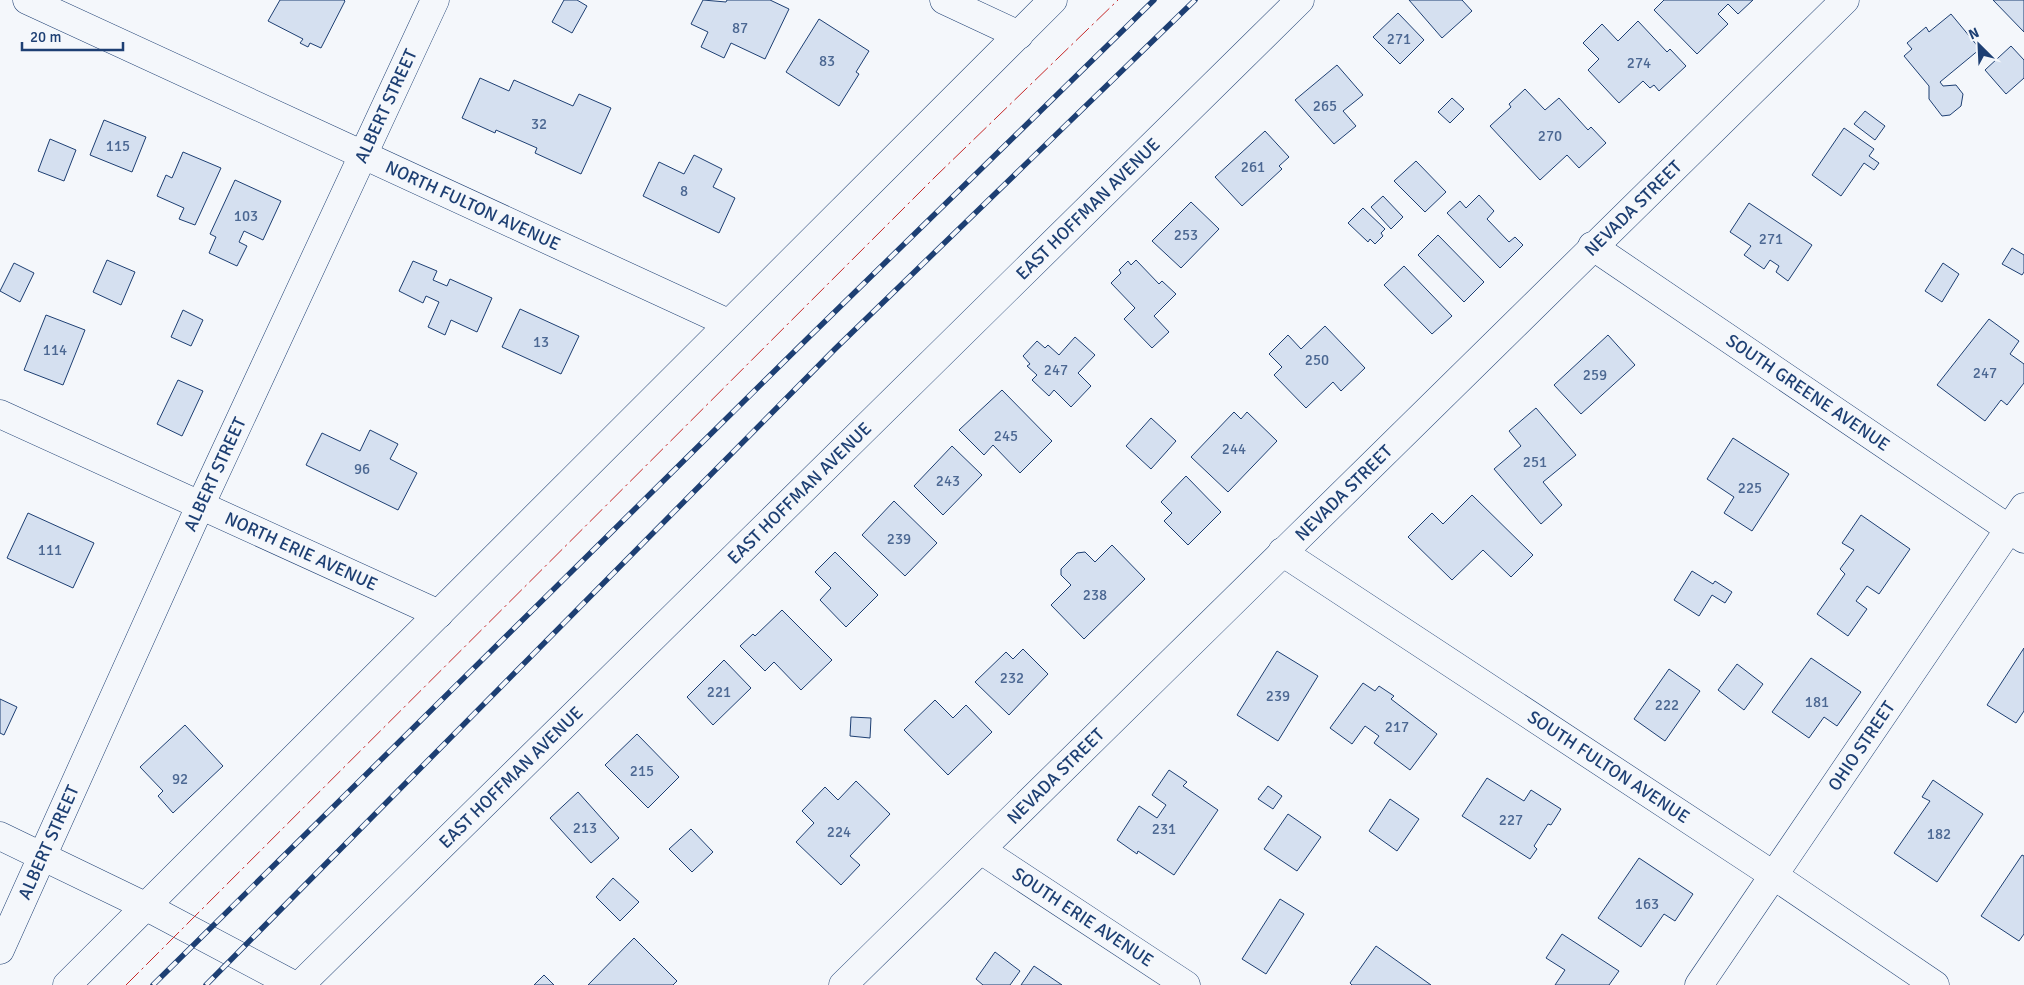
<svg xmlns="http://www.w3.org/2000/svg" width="2024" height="985" font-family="Signika,sans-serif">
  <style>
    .building { fill: #d5e0f0; stroke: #1d3f73 }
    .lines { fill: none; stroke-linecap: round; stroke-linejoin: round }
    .minor-casing { stroke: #1d3f73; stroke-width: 29 }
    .tertiary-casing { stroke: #1d3f73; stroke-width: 29 }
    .secondary-casing { stroke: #1d3f73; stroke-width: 29 }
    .minor { stroke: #f4f7fb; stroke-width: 28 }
    .tertiary { stroke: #f4f7fb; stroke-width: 28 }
    .secondary { stroke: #f4f7fb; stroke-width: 28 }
    .rail-casing { stroke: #1d3f73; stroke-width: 5.5 }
    .rail { stroke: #f4f7fb; stroke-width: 4; stroke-dasharray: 11; stroke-linecap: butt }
    .power { stroke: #c62828; stroke-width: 1; stroke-dasharray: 18 4 2.5 4; stroke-linecap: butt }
    .labels { text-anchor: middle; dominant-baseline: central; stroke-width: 4; stroke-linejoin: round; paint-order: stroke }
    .number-label { font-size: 15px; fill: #4b6792 }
    .street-label { font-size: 18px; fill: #1d3f73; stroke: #f4f7fb }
  </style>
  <rect width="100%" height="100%" fill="#f4f7fb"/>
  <!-- building -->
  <path class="building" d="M 280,0 L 344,0 L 345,1 L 321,48 L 310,43 L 308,47 L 300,43 L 303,39 L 268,21 Z
    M 564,0 L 577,0 L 587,6 L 572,33 L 552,22 Z
    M 703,0 L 726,2 L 727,0 L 770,0 L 789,9 L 765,59 L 731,43 L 724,58 L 701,47 L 708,32 L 691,24 Z
    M 1409,0 L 1462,0 L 1472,11 L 1442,38 Z
    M 1664,0 L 1753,0 L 1738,14 L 1728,4 L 1718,14 L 1728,24 L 1697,54 L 1654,10 Z
    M 1993,0 L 2024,0 L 2024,32 Z
    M 1398,13 L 1424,40 L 1400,64 L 1373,37 Z
    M 1951,14 L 1980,49 L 1940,82 L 1943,86 L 1956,85 L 1963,94 L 1961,106 L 1950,115 L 1942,116 L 1929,99 L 1929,86 L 1904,56 L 1912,49 L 1907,43 L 1926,27 L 1929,32 Z
    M 819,19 L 869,51 L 856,72 L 859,74 L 839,106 L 786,72 Z
    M 1638,21 L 1667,52 L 1670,49 L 1686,66 L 1659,91 L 1654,85 L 1650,88 L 1643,81 L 1619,103 L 1588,70 L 1599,59 L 1583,43 L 1602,24 L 1618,41 Z
    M 2011,46 L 2024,60 L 2024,78 L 2006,94 L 1985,70 Z
    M 1337,65 L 1363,95 L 1343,111 L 1356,126 L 1334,144 L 1295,100 Z
    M 480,78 L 509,91 L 514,80 L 573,106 L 579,94 L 611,108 L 581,174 L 535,153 L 537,148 L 496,130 L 495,133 L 462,118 Z
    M 1525,89 L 1545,110 L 1559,98 L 1588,130 L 1591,127 L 1606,143 L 1579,168 L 1567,155 L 1540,180 L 1490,126 L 1511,107 L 1509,104 Z
    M 1452,98 L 1464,109 L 1450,123 L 1438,112 Z
    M 1865,111 L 1885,126 L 1875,140 L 1854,124 Z
    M 104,120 L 146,137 L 132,172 L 90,155 Z
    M 1844,128 L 1874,149 L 1869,156 L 1879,163 L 1874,170 L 1864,163 L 1841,196 L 1812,175 Z
    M 1265,131 L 1289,157 L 1279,166 L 1282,169 L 1242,206 L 1215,177 Z
    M 50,139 L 76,150 L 64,181 L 38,171 Z
    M 183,152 L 221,168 L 195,225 L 179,219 L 184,208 L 157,196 L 166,175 L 172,178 Z
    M 694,155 L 722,169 L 713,187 L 735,198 L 719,233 L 643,196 L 659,162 L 684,174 Z
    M 1416,161 L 1446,192 L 1425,212 L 1394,181 Z
    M 235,180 L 281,201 L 263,240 L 244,231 L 239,242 L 247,246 L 237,266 L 209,253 L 216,237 L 210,234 Z
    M 1479,195 L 1494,211 L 1487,219 L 1509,242 L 1515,237 L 1523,245 L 1500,268 L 1447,213 L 1460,201 L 1466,208 Z
    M 1383,196 L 1403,217 L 1391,229 L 1371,207 Z
    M 1191,202 L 1219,229 L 1181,268 L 1152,241 Z
    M 1749,203 L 1812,245 L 1788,281 L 1776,272 L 1779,266 L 1770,260 L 1764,269 L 1744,255 L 1751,246 L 1730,232 Z
    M 1363,208 L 1385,229 L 1381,233 L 1383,236 L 1375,244 L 1370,239 L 1368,242 L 1348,223 Z
    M 1438,235 L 1484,282 L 1464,302 L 1418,255 Z
    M 2012,248 L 2024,255 L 2024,272 L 2022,275 L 2002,264 Z
    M 107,260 L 135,272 L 121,305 L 93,292 Z
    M 1136,260 L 1159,284 L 1162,281 L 1176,294 L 1154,316 L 1169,332 L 1152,348 L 1124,319 L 1135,308 L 1111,283 L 1121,273 L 1119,270 L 1128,261 L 1131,265 Z
    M 413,261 L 437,271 L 433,280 L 447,286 L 450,279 L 492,298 L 477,332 L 451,320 L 445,335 L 428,327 L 439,302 L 426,296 L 423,303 L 399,291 Z
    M 14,263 L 34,273 L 20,302 L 0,291 Z
    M 1943,263 L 1959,274 L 1942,302 L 1925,291 Z
    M 1404,266 L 1452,316 L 1432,334 L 1384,285 Z
    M 520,309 L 579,336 L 561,374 L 502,347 Z
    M 183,310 L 203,320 L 191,346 L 171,337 Z
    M 46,315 L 85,330 L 63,385 L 24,370 Z
    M 1989,319 L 2019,341 L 2010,354 L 2024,364 L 2024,383 L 2007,405 L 2001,400 L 1985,421 L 1937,385 Z
    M 1325,326 L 1365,368 L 1341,391 L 1333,382 L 1306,408 L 1274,375 L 1282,367 L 1269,354 L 1288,335 L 1301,349 Z
    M 1608,335 L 1635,365 L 1581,414 L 1554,385 Z
    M 1075,337 L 1095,355 L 1078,373 L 1091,386 L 1071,407 L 1054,390 L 1049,396 L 1032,380 L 1037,375 L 1027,366 L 1030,364 L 1023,356 L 1037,341 L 1045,348 L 1048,345 L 1059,355 Z
    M 178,380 L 203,391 L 182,436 L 157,424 Z
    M 1002,390 L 1052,441 L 1020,473 L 993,445 L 984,455 L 959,430 Z
    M 1536,408 L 1576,455 L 1543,482 L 1562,505 L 1541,524 L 1494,469 L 1521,446 L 1509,431 Z
    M 1234,412 L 1241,419 L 1247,412 L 1277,441 L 1228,492 L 1191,457 Z
    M 1151,418 L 1176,441 L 1151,469 L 1126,446 Z
    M 370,430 L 398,444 L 390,459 L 417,473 L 398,510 L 306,465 L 322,433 L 360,451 Z
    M 1733,438 L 1789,474 L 1752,531 L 1724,513 L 1734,497 L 1707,479 Z
    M 952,446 L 982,475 L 943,515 L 914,486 Z
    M 1186,476 L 1221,512 L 1188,545 L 1164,521 L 1172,513 L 1161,502 Z
    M 1472,495 L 1533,555 L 1511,577 L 1483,550 L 1452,580 L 1408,537 L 1432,513 L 1443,524 Z
    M 894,501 L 937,543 L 905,576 L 862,535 Z
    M 28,513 L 94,543 L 73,588 L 7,558 Z
    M 1861,515 L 1910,549 L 1879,594 L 1867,586 L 1856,601 L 1867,609 L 1848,636 L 1817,614 L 1845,574 L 1840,569 L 1854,550 L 1842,543 Z
    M 1112,545 L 1145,579 L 1084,639 L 1051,605 L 1071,585 L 1061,575 L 1061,569 L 1077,553 L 1085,552 L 1095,562 Z
    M 835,552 L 878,595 L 846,627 L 820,600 L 831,588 L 815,572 Z
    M 1692,571 L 1713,584 L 1715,581 L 1732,592 L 1725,603 L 1712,595 L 1699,616 L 1674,600 Z
    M 782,610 L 832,660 L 801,690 L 774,662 L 765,671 L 740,646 L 753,634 L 755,636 Z
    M 2024,648 L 2024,711 L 2016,723 L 1987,705 Z
    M 1023,649 L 1048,674 L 1009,715 L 975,682 L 1006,652 L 1013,659 Z
    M 1277,651 L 1318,676 L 1278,741 L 1237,715 Z
    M 1811,658 L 1861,692 L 1837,726 L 1824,717 L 1809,738 L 1772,712 Z
    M 724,660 L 751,688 L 713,725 L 687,697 Z
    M 1737,664 L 1763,684 L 1744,710 L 1718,690 Z
    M 1669,669 L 1700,691 L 1665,741 L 1634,719 Z
    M 1363,683 L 1375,691 L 1379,686 L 1394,696 L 1391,699 L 1437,734 L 1410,770 L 1374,743 L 1379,736 L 1365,726 L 1352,744 L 1330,728 Z
    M 0,699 L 17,707 L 4,735 L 0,733 Z
    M 935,700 L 953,718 L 966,705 L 992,732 L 948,775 L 904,730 Z
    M 851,717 L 871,718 L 870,738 L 850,736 Z
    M 185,725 L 223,766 L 173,813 L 158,796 L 163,791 L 140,767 Z
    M 637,734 L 679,777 L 648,808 L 605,765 Z
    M 1169,770 L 1187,782 L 1183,786 L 1218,810 L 1174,875 L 1138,851 L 1137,854 L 1117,840 L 1139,806 L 1157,818 L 1166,805 L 1152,795 Z
    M 1487,778 L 1524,801 L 1531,790 L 1561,809 L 1551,825 L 1548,824 L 1534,846 L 1537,849 L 1530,859 L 1462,816 Z
    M 1933,780 L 1983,814 L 1937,882 L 1894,853 L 1930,801 L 1922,797 Z
    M 856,781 L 890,814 L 850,856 L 860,865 L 841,885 L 796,842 L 814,823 L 802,811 L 825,787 L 838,800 Z
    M 1268,786 L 1282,796 L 1273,809 L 1258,799 Z
    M 578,792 L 619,838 L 591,863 L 550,818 Z
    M 1390,799 L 1419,819 L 1397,851 L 1369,831 Z
    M 1288,814 L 1321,837 L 1297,871 L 1264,849 Z
    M 691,829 L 713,852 L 692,872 L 669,849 Z
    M 2022,855 L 2024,856 L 2024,934 L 2019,941 L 1981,916 Z
    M 1639,858 L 1693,894 L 1675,921 L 1664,914 L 1641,947 L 1598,918 Z
    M 613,878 L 639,902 L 620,921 L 596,897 Z
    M 1280,899 L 1304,914 L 1266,974 L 1242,959 Z
    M 1562,934 L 1619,971 L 1609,985 L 1555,985 L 1565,970 L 1546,958 Z
    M 634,938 L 677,981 L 673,985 L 588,985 Z
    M 1376,946 L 1431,985 L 1352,985 L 1350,983 Z
    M 995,952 L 1020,971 L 1010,985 L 983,985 L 976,979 Z
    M 1034,966 L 1062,985 L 1021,985 Z
    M 544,975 L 554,985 L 534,985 Z"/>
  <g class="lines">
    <defs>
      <g id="minor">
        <path id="s1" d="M 27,0 L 728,323"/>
        <path d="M 944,0 L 1019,35"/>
        <path id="s2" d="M 1592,246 L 2024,539"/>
        <path id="s3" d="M 0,414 L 439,614"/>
        <path id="s4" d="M 1282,552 L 1773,875 L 1935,985"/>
        <path id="s5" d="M 981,850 L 1186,985"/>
        <path id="s6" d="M 0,950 L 200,506 L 435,0"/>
        <path id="s7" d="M 843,985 L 1845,0"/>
        <path id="s8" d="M 1699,985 L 2024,507"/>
      </g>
      <path id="tertiary" d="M 0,836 L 145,906 L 294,985
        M 67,985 L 1053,0"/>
      <g id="secondary">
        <path id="s9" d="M 300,985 L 1300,0"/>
      </g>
    </defs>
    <!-- minor casing -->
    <use href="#minor" class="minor-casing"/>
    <!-- tertiary casing -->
    <use href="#tertiary" class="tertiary-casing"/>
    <!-- secondary casing -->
    <use href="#secondary" class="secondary-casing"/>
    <!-- minor -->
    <use href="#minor" class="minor"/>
    <!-- tertiary -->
    <use href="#tertiary" class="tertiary"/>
    <!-- secondary -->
    <use href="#secondary" class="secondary"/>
    <defs>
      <path id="rail" d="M 153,985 L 808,338 L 1154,0
        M 206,985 L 835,349 L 1195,0"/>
    </defs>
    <!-- rail casing -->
    <use href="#rail" class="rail-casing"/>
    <!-- rail -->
    <use href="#rail" class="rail"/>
    <!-- power -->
    <path class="power" d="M 126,985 L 936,176 L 1118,0"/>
  </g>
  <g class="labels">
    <!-- number labels -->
    <g class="number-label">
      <text x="740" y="28">87</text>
      <text x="1399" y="39">271</text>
      <text x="827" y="61">83</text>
      <text x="1639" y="63">274</text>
      <text x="1325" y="106">265</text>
      <text x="539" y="124">32</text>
      <text x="1550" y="136">270</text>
      <text x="118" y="146">115</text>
      <text x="1253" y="167">261</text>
      <text x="684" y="191">8</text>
      <text x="246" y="216">103</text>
      <text x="1186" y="235">253</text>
      <text x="1771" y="239">271</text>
      <text x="541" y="342">13</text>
      <text x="55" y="350">114</text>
      <text x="1317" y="360">250</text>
      <text x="1056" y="370">247</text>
      <text x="1985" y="373">247</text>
      <text x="1595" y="375">259</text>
      <text x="1006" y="436">245</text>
      <text x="1234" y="449">244</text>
      <text x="1535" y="462">251</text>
      <text x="362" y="469">96</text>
      <text x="948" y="481">243</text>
      <text x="1750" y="488">225</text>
      <text x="899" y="539">239</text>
      <text x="50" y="550">111</text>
      <text x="1095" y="595">238</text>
      <text x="1012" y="678">232</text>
      <text x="719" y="692">221</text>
      <text x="1278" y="696">239</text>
      <text x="1817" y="702">181</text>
      <text x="1667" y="705">222</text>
      <text x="1397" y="727">217</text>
      <text x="642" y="771">215</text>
      <text x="180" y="779">92</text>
      <text x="1511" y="820">227</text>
      <text x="585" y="828">213</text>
      <text x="1164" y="829">231</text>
      <text x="839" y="832">224</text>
      <text x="1939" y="834">182</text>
      <text x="1647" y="904">163</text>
    </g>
    <!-- street labels -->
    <g class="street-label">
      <text stroke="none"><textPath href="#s6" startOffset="928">ALBERT STREET</textPath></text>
      <text stroke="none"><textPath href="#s1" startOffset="491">NORTH FULTON AVENUE</textPath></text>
      <text stroke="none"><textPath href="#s9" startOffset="1106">EAST HOFFMAN AVENUE</textPath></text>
      <text stroke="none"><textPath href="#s7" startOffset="1108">NEVADA STREET</textPath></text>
      <text stroke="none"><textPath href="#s2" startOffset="261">SOUTH GREENE AVENUE</textPath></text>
      <text stroke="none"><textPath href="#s6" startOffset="522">ALBERT STREET</textPath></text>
      <text stroke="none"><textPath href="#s7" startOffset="702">NEVADA STREET</textPath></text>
      <text stroke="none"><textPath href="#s9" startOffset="701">EAST HOFFMAN AVENUE</textPath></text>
      <text stroke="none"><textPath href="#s3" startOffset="331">NORTH ERIE AVENUE</textPath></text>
      <text stroke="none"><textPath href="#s8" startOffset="289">OHIO STREET</textPath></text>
      <text stroke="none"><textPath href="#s4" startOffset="391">SOUTH FULTON AVENUE</textPath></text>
      <text stroke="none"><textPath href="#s7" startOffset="298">NEVADA STREET</textPath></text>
      <text stroke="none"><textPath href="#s9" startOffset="296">EAST HOFFMAN AVENUE</textPath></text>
      <text stroke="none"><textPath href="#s6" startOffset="118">ALBERT STREET</textPath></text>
      <text stroke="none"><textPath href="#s5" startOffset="122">SOUTH ERIE AVENUE</textPath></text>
    </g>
  </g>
  <!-- north arrow -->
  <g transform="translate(1979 45) rotate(336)" stroke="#f4f7fb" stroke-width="4" paint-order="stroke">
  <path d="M0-4L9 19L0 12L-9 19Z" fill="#1d3f73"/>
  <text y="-8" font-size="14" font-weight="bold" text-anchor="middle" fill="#1d3f73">N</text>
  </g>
  <!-- scale -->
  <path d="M22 42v8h101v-8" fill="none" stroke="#1d3f73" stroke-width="2.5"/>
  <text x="30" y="42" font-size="15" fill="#1d3f73" stroke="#f4f7fb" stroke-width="4" paint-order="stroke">20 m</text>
</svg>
